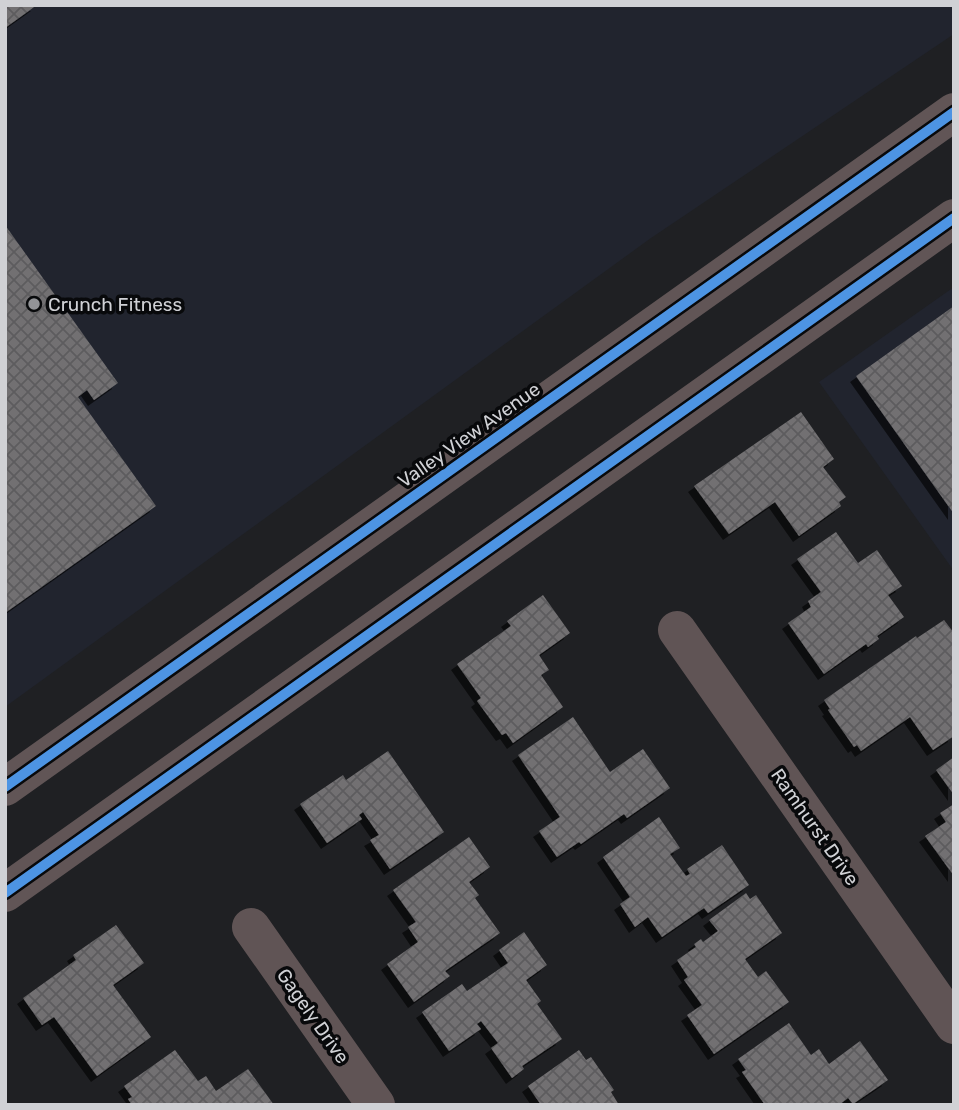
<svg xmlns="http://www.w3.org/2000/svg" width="959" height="1110" font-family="Rubik,sans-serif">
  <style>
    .built { fill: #21242e }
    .building { fill: url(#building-cross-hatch); filter: url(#shadow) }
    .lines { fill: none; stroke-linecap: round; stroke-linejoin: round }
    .minor { stroke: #605455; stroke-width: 38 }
    .major { stroke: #615556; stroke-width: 38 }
    .cycleway-casing { stroke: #08090b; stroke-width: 15 }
    .cycleway { stroke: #4d94e3; stroke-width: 10 }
    .poi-dot { fill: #929397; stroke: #08090b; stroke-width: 2.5 }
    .labels { text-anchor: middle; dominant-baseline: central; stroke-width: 7; stroke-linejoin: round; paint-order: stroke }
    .poi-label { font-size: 19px; fill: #d0d1d5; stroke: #08090b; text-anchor: start }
    .street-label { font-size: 19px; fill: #d0d1d5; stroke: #08090b }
  </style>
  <defs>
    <pattern id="building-cross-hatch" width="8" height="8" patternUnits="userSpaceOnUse" patternTransform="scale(1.75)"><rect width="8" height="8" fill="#727072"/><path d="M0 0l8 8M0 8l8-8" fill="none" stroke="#5d5c5e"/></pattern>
    <filter id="shadow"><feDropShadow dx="-6" dy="6" stdDeviation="0" flood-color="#0009"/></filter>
  </defs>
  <rect width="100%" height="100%" fill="#1f2023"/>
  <!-- built -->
  <path class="built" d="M 5,5 L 954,5 L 954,34 L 651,238 L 5,707 Z
    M 954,287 L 954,571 L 819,382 Z"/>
  <!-- building -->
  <path class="building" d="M 5,5 L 37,5 L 5,28 Z
    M 5,225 L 118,383 L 94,400 L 87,390 L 78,397 L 156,506 L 5,613 Z
    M 954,306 L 954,514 L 856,376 Z
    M 801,412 L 834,459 L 823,467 L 846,497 L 839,502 L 841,506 L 799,536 L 775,502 L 729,534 L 694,486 Z
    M 836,532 L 858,563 L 877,550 L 902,586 L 888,595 L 904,617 L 877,636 L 879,639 L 868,647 L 866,644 L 824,674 L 788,623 L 811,607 L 808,601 L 821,592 L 797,559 Z
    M 543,595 L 570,633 L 539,655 L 549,670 L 541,675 L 563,707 L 513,743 L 506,733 L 502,735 L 477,701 L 481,698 L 457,664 L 511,626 L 507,621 Z
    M 944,620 L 954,633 L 954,736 L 933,750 L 910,717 L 861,751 L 857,745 L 854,747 L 828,710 L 830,709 L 824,700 L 916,636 L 917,638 Z
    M 573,717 L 610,772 L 643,749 L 670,788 L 627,818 L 624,814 L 581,844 L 579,842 L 557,857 L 539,831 L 560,817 L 518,755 Z
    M 388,751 L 444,832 L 390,869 L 370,840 L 379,835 L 363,812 L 359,815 L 362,819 L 327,843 L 300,804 L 343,775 L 346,780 Z
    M 954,757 L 954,795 L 936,770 Z
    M 954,804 L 954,876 L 925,836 L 946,822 L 940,813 Z
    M 659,817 L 680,848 L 670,854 L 686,876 L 690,874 L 687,869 L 722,845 L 749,885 L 708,913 L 704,908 L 662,937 L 648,917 L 635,927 L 620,904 L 630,897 L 603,857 Z
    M 469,837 L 490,867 L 469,882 L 479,895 L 475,898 L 500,933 L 445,971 L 450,976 L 414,1002 L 387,964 L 418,942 L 408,927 L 416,922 L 393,890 Z
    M 746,893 L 750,899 L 756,895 L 782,933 L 745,959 L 758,977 L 766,971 L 789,1002 L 714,1054 L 687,1015 L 702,1005 L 684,980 L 688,977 L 677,960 L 696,947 L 694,944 L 701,939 L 703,942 L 718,931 L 709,920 Z
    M 116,925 L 144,963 L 113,985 L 151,1037 L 97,1076 L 54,1017 L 42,1025 L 23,998 L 76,960 L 73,955 Z
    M 524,932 L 547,965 L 526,980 L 541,1001 L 537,1004 L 562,1039 L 522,1066 L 524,1069 L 512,1078 L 491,1048 L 498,1043 L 481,1021 L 477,1024 L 481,1029 L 449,1051 L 422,1012 L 462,984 L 467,991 L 508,963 L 499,950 Z
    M 789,1023 L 811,1055 L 819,1049 L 829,1064 L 860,1041 L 888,1080 L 853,1104 L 848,1098 L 839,1105 L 765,1105 L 742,1072 L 746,1070 L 738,1059 Z
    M 175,1050 L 198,1081 L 206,1076 L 216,1091 L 248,1069 L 274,1105 L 132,1105 L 128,1099 L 132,1097 L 124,1086 Z
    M 579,1050 L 586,1060 L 591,1057 L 614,1090 L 611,1092 L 619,1105 L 541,1105 L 528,1086 Z"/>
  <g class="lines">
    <!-- minor -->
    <path class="minor" d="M 677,630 L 954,1025
      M 251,927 L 376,1105"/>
    <!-- major -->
    <path class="major" d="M 5,787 L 954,112
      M 5,893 L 954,218"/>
    <defs>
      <path id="cycleway" d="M 5,787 L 954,112
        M 5,893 L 954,218"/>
    </defs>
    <!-- cycleway casing -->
    <use href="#cycleway" class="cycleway-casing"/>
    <!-- cycleway -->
    <use href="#cycleway" class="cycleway"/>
  </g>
  <!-- markers -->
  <circle class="poi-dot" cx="34" cy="304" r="7"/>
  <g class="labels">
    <!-- poi labels -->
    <g class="poi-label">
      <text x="48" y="304">Crunch Fitness</text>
    </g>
    <!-- street labels -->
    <g class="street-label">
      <text transform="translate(469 435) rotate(-35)">Valley View Avenue</text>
      <text transform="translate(815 827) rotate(55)">Ramhurst Drive</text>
      <text transform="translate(313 1016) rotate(55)">Gagely Drive</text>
    </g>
  </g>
  <!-- border -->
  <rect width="959" height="1110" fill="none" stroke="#d0d1d5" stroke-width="14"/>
</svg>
